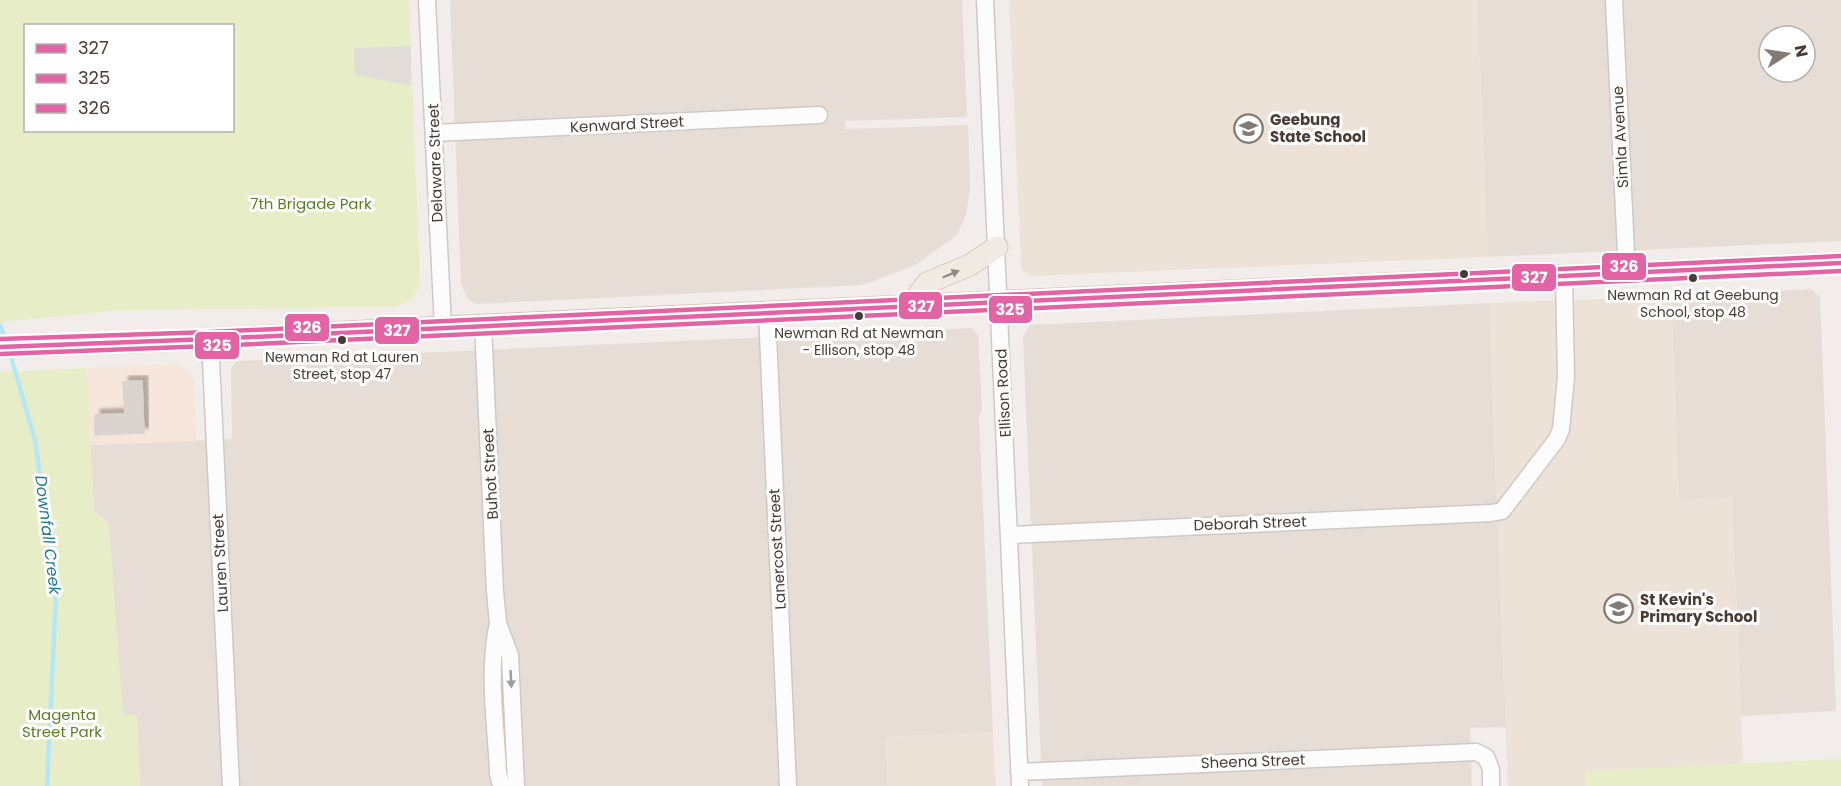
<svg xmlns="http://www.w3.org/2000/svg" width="1841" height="786" font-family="Poppins,sans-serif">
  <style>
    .residential { fill: #e6ded6; fill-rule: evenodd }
    .commercial { fill: #f6e5db }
    .education { fill: #ede2d8 }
    .green { fill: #e6edc7; fill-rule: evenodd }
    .parking { fill: #e1dcd8 }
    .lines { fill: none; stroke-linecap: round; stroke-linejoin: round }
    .stream { stroke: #b5e7f4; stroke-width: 4.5 }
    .building { fill: #dad4d0; stroke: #dad3cf; stroke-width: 1.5; filter: url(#shadow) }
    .minor-casing { stroke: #cec9c5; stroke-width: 19 }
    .major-casing { stroke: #d6c5b5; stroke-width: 23 }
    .minor { stroke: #fdfcfc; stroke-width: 16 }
    .major { stroke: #f1eae3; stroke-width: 21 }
    .bus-1-casing { stroke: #fff; stroke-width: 9 }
    .bus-2-casing { stroke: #fff; stroke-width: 9 }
    .bus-3-casing { stroke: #fff; stroke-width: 9 }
    .bus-1 { stroke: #e463a4; stroke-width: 4.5 }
    .bus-2 { stroke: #e463a4; stroke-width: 4.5 }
    .bus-3 { stroke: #e463a4; stroke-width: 4.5 }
    .oneway { fill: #948a83 }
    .oneway2 { fill: #a29c98 }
    .bus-dot { fill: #483c34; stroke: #fff; stroke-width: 2 }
    .labels { text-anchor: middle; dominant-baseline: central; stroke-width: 6; stroke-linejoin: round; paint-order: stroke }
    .bus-label { font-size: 14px; fill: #483c34; stroke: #fff }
    .poi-label { font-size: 15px; font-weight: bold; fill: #483c34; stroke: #fff; text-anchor: start }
    .street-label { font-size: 15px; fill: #483c34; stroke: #fff }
    .park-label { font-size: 15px; fill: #598021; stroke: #fff }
    .water-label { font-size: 16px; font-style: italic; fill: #1d7b94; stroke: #fff }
    .line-badge { stroke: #fff; stroke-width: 2 }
    .badge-label { font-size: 16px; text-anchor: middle; font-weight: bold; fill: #fff }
  </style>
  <defs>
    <filter id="shadow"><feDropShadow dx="5.5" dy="-5.5" stdDeviation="1.5" flood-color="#0004"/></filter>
  </defs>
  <rect width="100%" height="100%" fill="#f2edea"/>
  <!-- residential -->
  <path class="residential" d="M 450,0 L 962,0 L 967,117 L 845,121 L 846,129 L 968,125 L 970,188 L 966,215 L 956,236 L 915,265 L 863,285 L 478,304 L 469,301 L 461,284 Z
    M 1477,0 L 1841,0 L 1841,241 L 1488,257 ZM 1769,36 L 1805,36 L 1805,72 L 1769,72 Z
    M 1812,289 L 1820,296 L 1836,711 L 1741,716 L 1732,498 L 1679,500 L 1671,296 Z
    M 1489,303 L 1506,727 L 1470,728 L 1472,786 L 1042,786 L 1023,337 L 1030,325 Z
    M 972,328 L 978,335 L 982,410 L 979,417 L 993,732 L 886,737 L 888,786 L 140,786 L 137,715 L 123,715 L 94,510 L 90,445 L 232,439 L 231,369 L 236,361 Z"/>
  <!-- commercial -->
  <path class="commercial" d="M 174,364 L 183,367 L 190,373 L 194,382 L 196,441 L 90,445 L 86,368 Z"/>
  <!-- education -->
  <path class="education" d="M 1009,0 L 1477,0 L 1488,257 L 1030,276 L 1023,271 L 1021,264 Z
    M 1671,296 L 1679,500 L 1732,497 L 1743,765 L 1586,771 L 1586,786 L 1508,786 L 1489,303 Z
    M 993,732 L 996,786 L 888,786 L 886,737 Z"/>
  <!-- green -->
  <path class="green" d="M 0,0 L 409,0 L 420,284 L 413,299 L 396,307 L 123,310 L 0,322 ZM 26,26 L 232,26 L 232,130 L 26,130 Z
    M 86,368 L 94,510 L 109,524 L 123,715 L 137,715 L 140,786 L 0,786 L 0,372 Z
    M 1841,759 L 1841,786 L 1586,786 L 1586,771 Z"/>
  <!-- parking -->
  <path class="parking" d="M 411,46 L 411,85 L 355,75 L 354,48 Z"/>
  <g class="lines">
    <!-- stream -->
    <path class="stream" d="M 0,325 L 6,342
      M 10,353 L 35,440 L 56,594 L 47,786"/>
  </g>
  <!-- building -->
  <path class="building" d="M 142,381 L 143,413 L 125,414 L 123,382 Z
    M 143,413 L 144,433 L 95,435 L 95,415 Z"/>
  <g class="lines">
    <defs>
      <path id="minor" d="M 427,0 L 443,327
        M 985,0 L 1020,786
        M 1614,0 L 1627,274
        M 434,133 L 819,115
        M 767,312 L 788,786
        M 483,325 L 495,591 L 498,623 L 510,655 L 516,786
        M 210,339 L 231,786
        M 1009,535 L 1491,513 L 1502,511 L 1557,439 L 1561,429 L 1566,377 L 1564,277
        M 498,623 C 487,671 496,724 498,773 L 501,786
        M 1019,772 L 1476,752 L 1486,757 L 1491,769 L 1491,786"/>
      <path id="major" d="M 910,306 L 927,283 L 970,265 L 997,247
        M 0,347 L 210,339 L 443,327 L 1841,263"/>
    </defs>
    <!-- minor casing -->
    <use href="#minor" class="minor-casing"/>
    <!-- major casing -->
    <use href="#major" class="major-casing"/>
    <!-- minor -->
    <use href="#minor" class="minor"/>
    <!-- major -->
    <use href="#major" class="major"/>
    <defs>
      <path id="bus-1" d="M 0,347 L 210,339 L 1841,263"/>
      <path id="bus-2" d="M 0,354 L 210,346 L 1841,271"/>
      <path id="bus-3" d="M 0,339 L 210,332 L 1841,256"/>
    </defs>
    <!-- bus-1 casing -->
    <use href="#bus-1" class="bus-1-casing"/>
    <!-- bus-2 casing -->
    <use href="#bus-2" class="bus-2-casing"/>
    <!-- bus-3 casing -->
    <use href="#bus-3" class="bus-3-casing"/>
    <!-- bus-1 -->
    <use href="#bus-1" class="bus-1"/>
    <!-- bus-2 -->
    <use href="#bus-2" class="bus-2"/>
    <!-- bus-3 -->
    <use href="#bus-3" class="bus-3"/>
  </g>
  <!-- one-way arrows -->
  <defs><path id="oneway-solid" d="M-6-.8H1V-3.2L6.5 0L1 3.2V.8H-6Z" transform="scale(1.5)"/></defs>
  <use class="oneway" href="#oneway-solid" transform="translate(951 274) rotate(-23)"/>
  <use class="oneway2" href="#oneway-solid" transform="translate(511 679) rotate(87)"/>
  <!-- icons -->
  <defs>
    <symbol id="school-ring" viewBox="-11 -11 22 22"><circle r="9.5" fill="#fff" stroke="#847a74" stroke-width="1.5"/><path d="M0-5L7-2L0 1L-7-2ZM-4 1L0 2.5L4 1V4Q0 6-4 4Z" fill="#847a74"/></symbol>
  </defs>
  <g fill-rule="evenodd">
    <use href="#school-ring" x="1232" y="112" width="33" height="33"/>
    <use href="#school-ring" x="1602" y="592" width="33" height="33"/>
  </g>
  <!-- markers -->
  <g class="bus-dot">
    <circle cx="1464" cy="274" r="5"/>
    <circle cx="1693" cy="278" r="5"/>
    <circle cx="859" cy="316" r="5"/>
    <circle cx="342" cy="340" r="5"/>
  </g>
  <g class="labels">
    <!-- bus labels -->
    <g class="bus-label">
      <text x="1693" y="295">Newman Rd at Geebung<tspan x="1693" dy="17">School, stop 48</tspan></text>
      <text x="859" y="333">Newman Rd at Newman<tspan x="859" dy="17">- Ellison, stop 48</tspan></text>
      <text x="342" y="357">Newman Rd at Lauren<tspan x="342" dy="17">Street, stop 47</tspan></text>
    </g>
    <!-- poi labels -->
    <g class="poi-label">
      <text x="1270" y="119">Geebung<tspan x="1270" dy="17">State School</tspan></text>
      <text x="1640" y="599">St Kevin's<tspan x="1640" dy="17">Primary School</tspan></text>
    </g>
    <!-- street labels -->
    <g class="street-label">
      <text transform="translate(627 124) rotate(-3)">Kenward Street</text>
      <text transform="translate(1620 137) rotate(-93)">Simla Avenue</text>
      <text transform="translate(435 163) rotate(-92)">Delaware Street</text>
      <text transform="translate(1003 393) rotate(-93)">Ellison Road</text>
      <text transform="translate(490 474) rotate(-93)">Buhot Street</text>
      <text transform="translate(1250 523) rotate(-2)">Deborah Street</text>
      <text transform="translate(777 549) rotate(-93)">Lanercost Street</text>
      <text transform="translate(220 563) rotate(-93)">Lauren Street</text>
      <text transform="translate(1253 761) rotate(-2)">Sheena Street</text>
    </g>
    <!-- park labels -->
    <g class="park-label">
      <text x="311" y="203">7th Brigade Park</text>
      <text x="62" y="714">Magenta<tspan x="62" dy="17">Street Park</tspan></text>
    </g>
    <!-- water labels -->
    <g class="water-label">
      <text transform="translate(48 535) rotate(83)">Downfall Creek</text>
    </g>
  </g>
  <g class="line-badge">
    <rect x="1601" y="252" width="46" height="29" rx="6" fill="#e463a4"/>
    <rect x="1511" y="263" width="46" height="29" rx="6" fill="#e463a4"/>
    <rect x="898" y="291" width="45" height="29" rx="6" fill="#e463a4"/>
    <rect x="988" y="295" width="45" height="29" rx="6" fill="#e463a4"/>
    <rect x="284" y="313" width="46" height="29" rx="6" fill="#e463a4"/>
    <rect x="374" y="316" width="46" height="29" rx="6" fill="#e463a4"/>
    <rect x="194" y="331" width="46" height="29" rx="6" fill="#e463a4"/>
  </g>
  <g class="badge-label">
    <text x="1624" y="272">326</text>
    <text x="1534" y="283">327</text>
    <text x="921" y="312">327</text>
    <text x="1010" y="315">325</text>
    <text x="307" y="333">326</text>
    <text x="397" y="336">327</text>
    <text x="217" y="351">325</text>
  </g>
  <!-- legend -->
  <rect x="24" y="24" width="210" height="108" fill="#ffffff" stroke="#b6b1ae" stroke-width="1.5"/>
  <rect x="36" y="44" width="30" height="9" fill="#e463a4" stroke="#b6b1ae" stroke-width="1.5"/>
  <text x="78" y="54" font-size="18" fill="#483c34">327</text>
  <rect x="36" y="74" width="30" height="9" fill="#e463a4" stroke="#b6b1ae" stroke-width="1.5"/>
  <text x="78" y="84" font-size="18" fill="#483c34">325</text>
  <rect x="36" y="104" width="30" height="9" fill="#e463a4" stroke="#b6b1ae" stroke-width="1.5"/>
  <text x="78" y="114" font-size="18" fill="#483c34">326</text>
  <!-- north arrow -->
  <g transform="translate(1787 54) rotate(78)"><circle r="28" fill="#ffffff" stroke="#b6b1ae" stroke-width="1.5"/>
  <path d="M0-4.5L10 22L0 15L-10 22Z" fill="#847a74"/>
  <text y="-9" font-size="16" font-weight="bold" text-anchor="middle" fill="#483c34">N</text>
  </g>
</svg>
